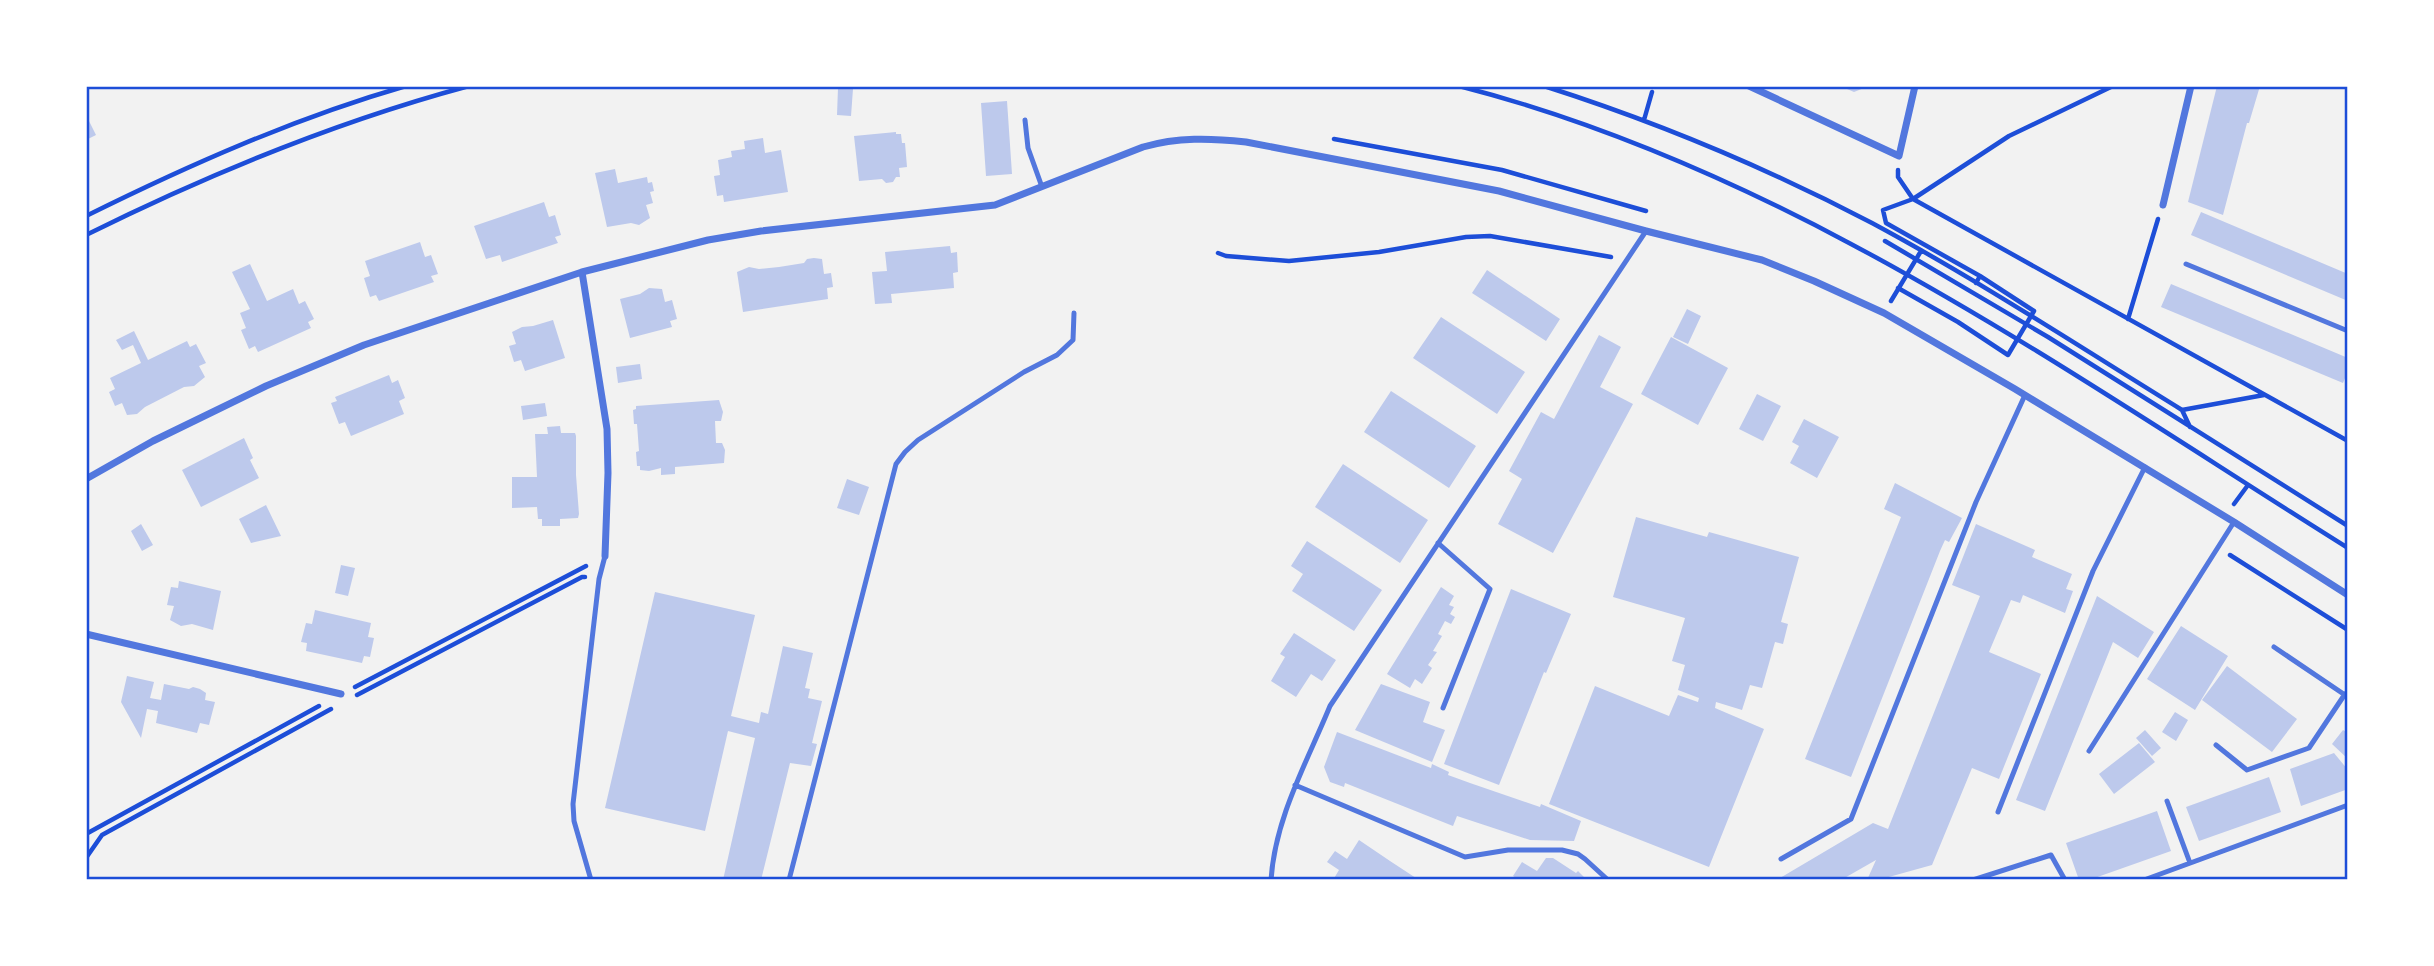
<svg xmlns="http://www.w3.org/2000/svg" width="2434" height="966" font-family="'Titillium Web',sans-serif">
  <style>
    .building { fill: #bdc9ec }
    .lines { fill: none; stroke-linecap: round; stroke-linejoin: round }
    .path { stroke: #1d4ed8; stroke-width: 4.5 }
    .service { stroke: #5277de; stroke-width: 5 }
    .minor { stroke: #5277de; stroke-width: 7 }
    .neatline { fill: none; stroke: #1d4ed8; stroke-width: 2.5 }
  </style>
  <rect width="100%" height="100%" fill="#f2f2f2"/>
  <!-- building -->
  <path class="building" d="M 1840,86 L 1869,86 L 1854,92 Z
    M 2217,86 L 2260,86 L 2249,123 L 2247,123 L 2223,215 L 2188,202 Z
    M 838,88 L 853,89 L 851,116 L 837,115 Z
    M 1007,101 L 1012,174 L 986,176 L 981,103 Z
    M 86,115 L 96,135 L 86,140 Z
    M 896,132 L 896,134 L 901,134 L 902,143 L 905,143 L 907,167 L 899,168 L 900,177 L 896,177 L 893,182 L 886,183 L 882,179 L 859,181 L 854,136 Z
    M 763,138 L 765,153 L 781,150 L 788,192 L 724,202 L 723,195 L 717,196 L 714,176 L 720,175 L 718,160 L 732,157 L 731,151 L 745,149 L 744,141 Z
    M 615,169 L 618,183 L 647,177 L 648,183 L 652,182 L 654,191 L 650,192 L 653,203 L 646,205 L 650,218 L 639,225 L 631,223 L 607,227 L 595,173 Z
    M 544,202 L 549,217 L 555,215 L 561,235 L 555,237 L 558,243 L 502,262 L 500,255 L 486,259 L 474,226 Z
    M 2201,212 L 2348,274 L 2348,301 L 2191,235 Z
    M 420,242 L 425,257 L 431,255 L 438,274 L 431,276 L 434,282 L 379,301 L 376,295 L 370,297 L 364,278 L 370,276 L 365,261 Z
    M 950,246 L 951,253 L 957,252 L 958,272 L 953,273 L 954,288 L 891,294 L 892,303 L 875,304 L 872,272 L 887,271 L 885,252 Z
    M 814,258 L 822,259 L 824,274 L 831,273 L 833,287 L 827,288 L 828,299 L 743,312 L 737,272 L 749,267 L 759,269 L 779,267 L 804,263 L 807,259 Z
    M 250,264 L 267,301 L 293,289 L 299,304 L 305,301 L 314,319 L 308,322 L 311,328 L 258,352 L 255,346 L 249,349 L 241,330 L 246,328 L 240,313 L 250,309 L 232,272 Z
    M 1487,270 L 1560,319 L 1546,341 L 1472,293 Z
    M 2171,284 L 2348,358 L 2348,371 L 2343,383 L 2161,307 Z
    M 649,288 L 662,289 L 665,302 L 672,300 L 677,319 L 670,321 L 672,327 L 630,338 L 620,299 L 640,294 Z
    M 1687,309 L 1701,316 L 1688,344 L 1673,337 Z
    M 1441,317 L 1525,372 L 1497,414 L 1413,358 Z
    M 553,320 L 565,358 L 525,371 L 521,360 L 514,362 L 509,346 L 516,344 L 512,332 L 522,327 L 533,326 Z
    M 134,331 L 148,360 L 187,341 L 190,347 L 196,344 L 206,363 L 199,366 L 205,377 L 194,386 L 184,387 L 145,407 L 137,414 L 127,415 L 122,403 L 115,406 L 109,392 L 115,389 L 110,378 L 141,363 L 133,345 L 122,350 L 116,340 Z
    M 1599,335 L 1621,347 L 1600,387 L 1633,404 L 1553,553 L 1498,524 L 1522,479 L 1509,471 L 1541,412 L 1554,419 Z
    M 1671,337 L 1728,368 L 1698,425 L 1641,394 Z
    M 640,364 L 642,379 L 618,383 L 616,367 Z
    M 389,375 L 392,383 L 398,380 L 405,398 L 399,401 L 404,414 L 351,436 L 345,422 L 339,424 L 331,403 L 337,401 L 335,397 Z
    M 1391,391 L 1476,446 L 1449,488 L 1364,432 Z
    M 1757,394 L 1781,406 L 1763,441 L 1739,429 Z
    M 719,400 L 723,412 L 721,421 L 715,421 L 716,443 L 722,443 L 725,450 L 724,463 L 675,467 L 675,474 L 661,475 L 661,468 L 649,471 L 640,470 L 640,466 L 637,466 L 636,452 L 639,451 L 637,424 L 634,424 L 633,410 L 636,409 L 636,406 Z
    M 545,403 L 547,416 L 523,420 L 521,406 Z
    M 1804,419 L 1839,437 L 1817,478 L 1790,463 L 1799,446 L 1792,442 Z
    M 560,426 L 561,433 L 575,433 L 576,436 L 576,475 L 579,514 L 578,518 L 560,519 L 560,526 L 542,526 L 542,519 L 538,519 L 537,507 L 512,508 L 512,477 L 537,477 L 535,434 L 548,434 L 547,427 Z
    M 244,438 L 253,458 L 250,460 L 259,478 L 201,507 L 182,470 Z
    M 1343,464 L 1428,520 L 1400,563 L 1315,507 Z
    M 847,479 L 869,487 L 859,515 L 837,508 Z
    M 1895,483 L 1962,518 L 1949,542 L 1945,540 L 1940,551 L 1851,777 L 1805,759 L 1901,517 L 1884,509 Z
    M 266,505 L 281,536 L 251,543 L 239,519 Z
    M 1636,517 L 1707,537 L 1709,532 L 1799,557 L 1781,622 L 1788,624 L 1783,644 L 1775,642 L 1762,688 L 1750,685 L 1742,710 L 1716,702 L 1715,708 L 1764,729 L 1709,867 L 1549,804 L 1595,686 L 1669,716 L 1678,695 L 1698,702 L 1699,698 L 1678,690 L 1685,665 L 1672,661 L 1685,618 L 1613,597 Z
    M 141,524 L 153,545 L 142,551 L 131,531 Z
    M 1976,524 L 2035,550 L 2032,557 L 2072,574 L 2066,589 L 2073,591 L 2065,613 L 2023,595 L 2020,603 L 2011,600 L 1989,652 L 2041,674 L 1999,779 L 1972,768 L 1932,865 L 1878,880 L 1867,880 L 1876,860 L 1841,880 L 1782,880 L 1780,878 L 1873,823 L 1888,829 L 1980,596 L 1952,585 Z
    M 1307,541 L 1382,590 L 1354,631 L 1292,591 L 1303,574 L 1291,566 Z
    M 341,565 L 355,568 L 348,596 L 335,593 Z
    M 179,581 L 221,591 L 213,630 L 192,624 L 181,626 L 170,620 L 174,606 L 167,605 L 171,587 L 178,588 Z
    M 1441,587 L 1454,596 L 1449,605 L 1454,607 L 1450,614 L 1455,617 L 1451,624 L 1445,621 L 1438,634 L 1442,636 L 1433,651 L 1437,652 L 1428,665 L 1432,668 L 1422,684 L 1415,679 L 1410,688 L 1387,674 Z
    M 1511,589 L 1571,614 L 1546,673 L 1544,672 L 1499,785 L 1444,764 Z
    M 655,592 L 755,615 L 731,716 L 759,723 L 761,712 L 768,714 L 783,646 L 813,653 L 805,688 L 810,689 L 808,698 L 822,701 L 812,743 L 817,744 L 811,766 L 790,763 L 761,880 L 723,880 L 755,738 L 728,731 L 705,831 L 605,808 Z
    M 2097,596 L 2154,632 L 2138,658 L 2113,642 L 2045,811 L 2016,800 Z
    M 315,610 L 371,623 L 368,637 L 374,638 L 370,657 L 364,656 L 362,663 L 306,651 L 307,643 L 301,642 L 306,623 L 312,624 Z
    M 2181,626 L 2228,656 L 2195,710 L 2147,679 Z
    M 1294,633 L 1336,660 L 1322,681 L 1311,674 L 1296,697 L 1271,681 L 1285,657 L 1280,654 Z
    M 2227,666 L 2297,719 L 2272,752 L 2202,700 Z
    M 127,676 L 154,682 L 150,698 L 161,700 L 164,684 L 189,689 L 193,687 L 200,689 L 206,693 L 205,700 L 215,702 L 209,725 L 200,723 L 197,733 L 156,723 L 158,711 L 147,709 L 141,738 L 121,702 Z
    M 1381,684 L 1430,702 L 1423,722 L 1445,730 L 1432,762 L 1355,730 Z
    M 2175,712 L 2188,720 L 2176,741 L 2162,732 Z
    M 2145,730 L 2161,748 L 2152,756 L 2136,738 Z
    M 2343,730 L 2348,733 L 2348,759 L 2332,744 Z
    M 1337,732 L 1431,768 L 1432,764 L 1449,772 L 1448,775 L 1470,783 L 1540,807 L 1541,804 L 1581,821 L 1574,841 L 1530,840 L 1457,816 L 1453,826 L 1345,783 L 1344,787 L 1330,782 L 1324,767 Z
    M 2139,743 L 2155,762 L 2114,794 L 2099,774 Z
    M 2334,753 L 2348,770 L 2348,789 L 2301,806 L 2290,769 Z
    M 2269,777 L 2281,812 L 2199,841 L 2186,807 Z
    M 2157,811 L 2171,851 L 2089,880 L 2079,880 L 2066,843 Z
    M 1359,840 L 1390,861 L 1419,880 L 1333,880 L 1339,870 L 1327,862 L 1335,851 L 1347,859 Z
    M 1546,858 L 1553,858 L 1576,873 L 1578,871 L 1587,880 L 1519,880 L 1513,876 L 1522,862 L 1537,871 Z"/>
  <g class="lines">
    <!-- path -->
    <path class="path" d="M 1459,86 C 1787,170 2065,371 2348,548
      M 1544,86 C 1657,122 1767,168 1872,223 C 1978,280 2080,347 2182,410 L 2190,427
      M 1644,120 L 1652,92
      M 1334,139 L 1502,170 L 1646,211
      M 1898,170 L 1898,177 L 1913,199 L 2348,441
      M 86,216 C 189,165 295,118 406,86
      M 86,235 C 209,174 335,122 469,86
      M 1885,241 L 2048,337 L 2348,526
      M 1218,253 L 1226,256 L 1289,261 L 1379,252 L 1466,237 L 1490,236 L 1611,257
      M 1976,283 L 1980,276 L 1886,223 L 1883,210 L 1913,199 L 2009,136 L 2113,86
      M 1898,288 L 1958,322 L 2008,355 L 2034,311 L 1980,276
      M 1891,301 L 1921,251
      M 2128,319 L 2158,219
      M 2182,410 L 2264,395
      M 2234,504 L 2248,485
      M 2230,555 L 2348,630
      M 355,687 L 586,566
      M 357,695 L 582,577 L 585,577
      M 86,834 L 319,706
      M 86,858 L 102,835 L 331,709"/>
    <!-- service -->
    <path class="service" d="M 1025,120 L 1028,148 L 1042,187
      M 2186,264 L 2348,331
      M 1438,543 L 1490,589 L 1443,708
      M 2274,647 L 2348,697
      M 2216,745 L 2247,770 L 2309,748 L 2345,694
      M 2089,751 L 2234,522
      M 1295,785 L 1465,857 L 1508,850 L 1562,850 L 1578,854 L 1585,859 L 1608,880
      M 2167,801 L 2190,863
      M 1998,812 L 2093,571 L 2145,467
      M 1781,859 L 1851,819 L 1976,502 L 2025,395
      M 591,880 L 574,821 L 573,804 L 599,579 L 605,556
      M 789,880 L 896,464 L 905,452 L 918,440 L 1024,372 L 1057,355 L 1073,340 L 1074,313
      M 1271,880 C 1275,818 1307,762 1330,706 L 1646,231
      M 1973,880 L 2051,855 L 2065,880
      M 2144,880 L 2348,805"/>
    <!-- minor -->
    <path class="minor" d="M 1749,86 L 1899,156 L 1915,86
      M 2163,205 L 2191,86
      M 582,272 L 607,429 L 608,473 L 605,556
      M 86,479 L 153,441 L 266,386 L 364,345 L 582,272 L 708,240 L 761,231 L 995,205 L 1143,147 C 1178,137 1210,138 1246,142 L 1499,191 L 1646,231 L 1762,260 L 1814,281 L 1884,313 L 2015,389 L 2234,522 L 2348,595
      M 86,634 L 341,694"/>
  </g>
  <!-- border -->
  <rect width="2434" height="966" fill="none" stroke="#ffffff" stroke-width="175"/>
  <rect x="88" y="88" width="2258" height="790" class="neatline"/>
</svg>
